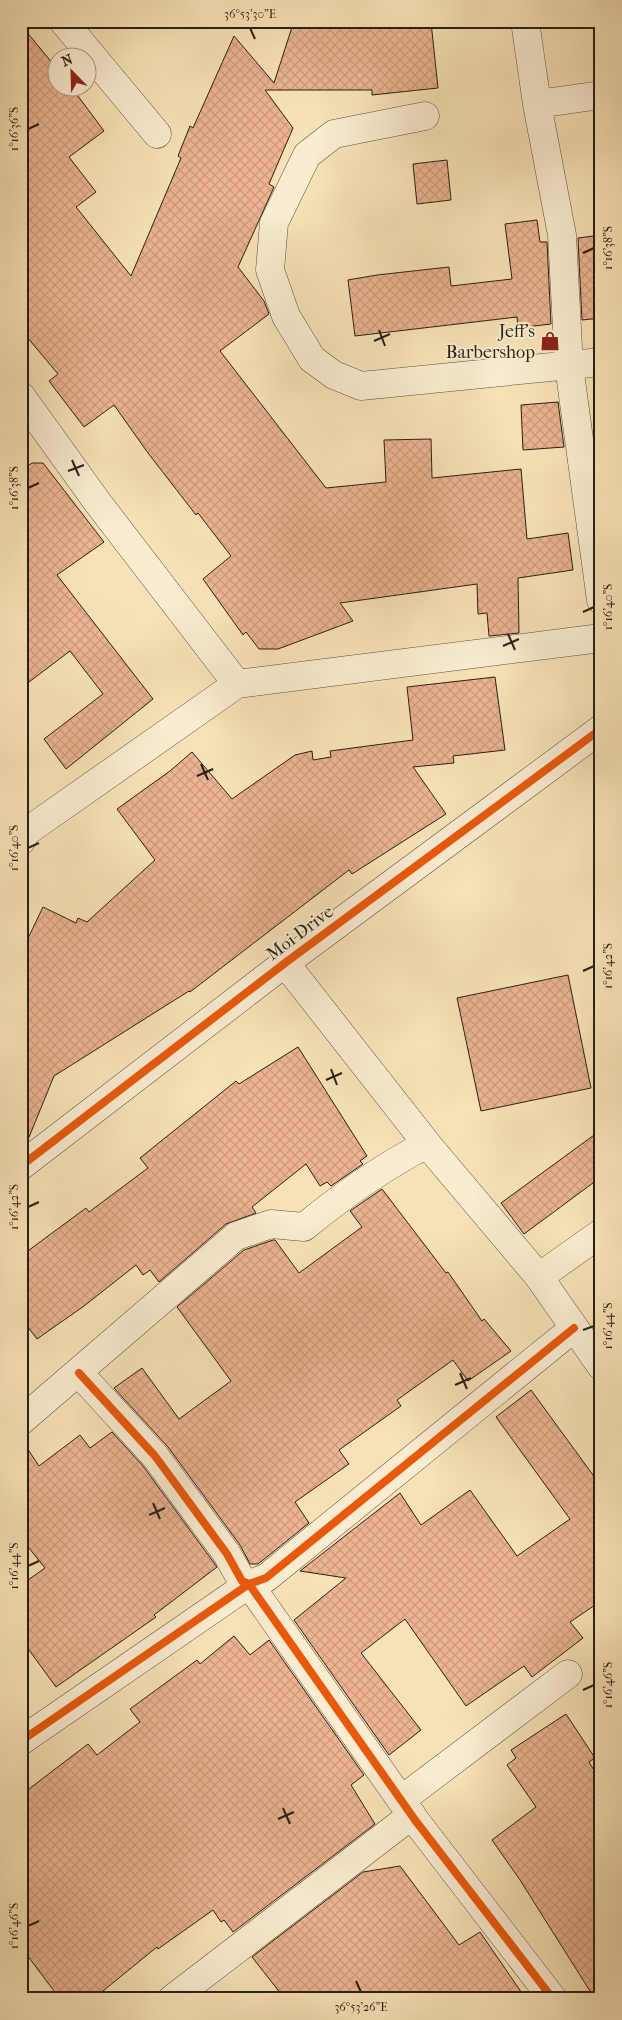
<svg xmlns="http://www.w3.org/2000/svg" width="622" height="2020" font-family="'IM FELL French Canon',serif">
  <style>
    .building { fill: url(#building-cross-hatch); stroke: #291f14 }
    .lines { fill: none; stroke-linecap: round; stroke-linejoin: round }
    .minor-casing { stroke: #5c503d; stroke-width: 29 }
    .tertiary-casing { stroke: #5c503d; stroke-width: 29 }
    .minor { stroke: #faecd1; stroke-width: 28 }
    .tertiary { stroke: #faecd1; stroke-width: 28 }
    .cycleway-casing { stroke: #faecd1; stroke-width: 11 }
    .cycleway { stroke: #e8590c; stroke-width: 8 }
    .ticks { fill: none; stroke: #291f14; stroke-width: 2 }
    .labels { text-anchor: middle; dominant-baseline: central; stroke-width: 4; stroke-linejoin: round; paint-order: stroke }
    .poi-label { font-size: 18px; fill: #291f14; stroke: #faecd1; text-anchor: end }
    .street-label { font-size: 18px; fill: #291f14; stroke: #faecd1 }
    .neatline { fill: none; stroke: #291f14; stroke-width: 2 }
    .ticks-label { font-size: 12px; text-anchor: middle; fill: #291f14 }
  </style>
  <defs>
    <pattern id="building-cross-hatch" width="8" height="8" patternUnits="userSpaceOnUse" patternTransform="scale(1.25)"><rect width="8" height="8" fill="#edb392"/><path d="M0 0l8 8M0 8l8-8" fill="none" stroke="#cb9a7d"/></pattern>
  </defs>
  <rect width="100%" height="100%" fill="#f7e2b8"/>
  <filter id="stains"><feTurbulence type="fractalNoise" baseFrequency=".004" numOctaves="4"/><feColorMatrix values="0 0 0 0 .2 0 0 0 0 .09 0 0 0 0 .02 0 0 0 .5 -.17"/></filter>
  <radialGradient id="worn" r=".72"><stop offset=".6" stop-color="#630" stop-opacity="0"/><stop offset="1" stop-color="#630" stop-opacity=".3"/></radialGradient>
  <!-- building -->
  <path class="building" d="M 309,21 L 397,21 L 397,26 L 431,22 L 438,88 L 372,95 L 372,90 L 265,90 L 293,128 L 269,184 L 274,187 L 238,267 L 264,301 L 269,314 L 220,351 L 326,488 L 386,482 L 384,440 L 431,439 L 432,478 L 521,469 L 527,539 L 568,533 L 573,570 L 518,578 L 519,633 L 489,636 L 487,613 L 478,614 L 477,584 L 340,603 L 353,621 L 278,649 L 259,649 L 246,632 L 243,635 L 203,579 L 231,556 L 198,513 L 196,515 L 148,453 L 114,405 L 84,427 L 49,381 L 58,374 L 21,330 L 21,25 L 58,70 L 58,88 L 72,88 L 104,131 L 69,157 L 96,192 L 76,207 L 131,276 L 181,158 L 178,156 L 190,126 L 193,128 L 234,36 L 274,83 L 293,24 Z
    M 447,160 L 451,200 L 417,204 L 413,164 Z
    M 537,220 L 540,242 L 547,242 L 551,324 L 518,328 L 517,317 L 355,336 L 348,280 L 377,275 L 449,267 L 451,286 L 512,279 L 505,224 Z
    M 601,235 L 601,318 L 582,320 L 578,238 Z
    M 558,402 L 564,447 L 523,450 L 521,405 Z
    M 32,463 L 43,463 L 104,542 L 57,575 L 153,699 L 66,769 L 44,739 L 103,694 L 70,651 L 21,688 L 21,471 Z
    M 495,677 L 505,750 L 453,756 L 454,763 L 413,767 L 446,814 L 352,874 L 349,870 L 190,992 L 189,991 L 54,1076 L 27,1142 L 21,1146 L 21,953 L 43,907 L 76,923 L 78,918 L 87,922 L 155,860 L 117,809 L 170,771 L 192,752 L 232,799 L 295,755 L 312,751 L 313,760 L 331,757 L 330,751 L 413,740 L 407,687 Z
    M 568,975 L 591,1088 L 481,1111 L 457,998 Z
    M 298,1047 L 367,1156 L 360,1161 L 363,1164 L 331,1186 L 327,1182 L 320,1186 L 306,1164 L 252,1207 L 256,1213 L 226,1224 L 159,1282 L 150,1270 L 143,1275 L 136,1265 L 84,1306 L 37,1339 L 21,1318 L 21,1256 L 86,1208 L 89,1212 L 148,1168 L 140,1158 L 236,1081 L 239,1084 Z
    M 601,1130 L 601,1177 L 524,1234 L 501,1203 Z
    M 382,1189 L 446,1273 L 448,1272 L 482,1321 L 484,1319 L 511,1351 L 468,1381 L 453,1360 L 397,1400 L 401,1406 L 339,1450 L 349,1464 L 295,1502 L 309,1523 L 258,1564 L 250,1564 L 240,1545 L 168,1447 L 114,1388 L 142,1368 L 179,1419 L 231,1381 L 177,1307 L 244,1250 L 273,1240 L 275,1240 L 299,1273 L 362,1227 L 350,1211 Z
    M 531,1390 L 601,1486 L 601,1601 L 570,1622 L 583,1638 L 532,1677 L 524,1666 L 466,1706 L 405,1619 L 361,1653 L 421,1730 L 389,1755 L 294,1620 L 346,1578 L 300,1571 L 400,1493 L 421,1525 L 470,1490 L 517,1556 L 570,1519 L 496,1417 Z
    M 112,1432 L 143,1466 L 217,1567 L 154,1615 L 156,1617 L 56,1687 L 21,1639 L 21,1585 L 45,1568 L 21,1538 L 21,1439 L 39,1466 L 80,1435 L 90,1448 Z
    M 234,1636 L 250,1655 L 269,1640 L 364,1775 L 351,1785 L 375,1824 L 233,1932 L 224,1920 L 221,1922 L 213,1910 L 158,1949 L 157,1947 L 93,1999 L 60,1999 L 21,1947 L 21,1795 L 88,1744 L 97,1755 L 140,1722 L 130,1709 L 197,1660 L 200,1664 Z
    M 566,1714 L 595,1758 L 589,1762 L 601,1782 L 601,1999 L 595,1999 L 520,1880 L 492,1840 L 536,1807 L 507,1765 L 516,1758 L 511,1750 Z
    M 400,1866 L 459,1945 L 480,1932 L 526,1999 L 285,1999 L 252,1957 L 363,1872 Z"/>
  <g class="lines">
    <defs>
      <path id="minor" d="M 63,21 L 157,134
        M 525,21 L 537,104 L 562,235 L 569,366 L 601,600
        M 537,104 L 601,95
        M 425,116 L 334,134 L 307,155 L 274,223 L 270,270 L 286,316 L 312,359 L 334,375 L 361,386 L 601,362
        M 21,396 L 98,503 L 237,684
        M 21,841 L 26,832 L 237,684 L 601,638
        M 285,963 L 427,1144 L 539,1277 L 601,1366
        M 539,1277 L 601,1233
        M 79,1373 L 155,1456 L 227,1554 L 242,1581 L 249,1584 L 415,1820 L 553,1999
        M 21,1421 L 236,1236 L 271,1224 L 304,1227 C 342,1196 383,1167 427,1144
        M 21,1741 L 249,1584 L 266,1578 L 574,1328
        M 401,1800 L 568,1674
        M 172,1999 L 412,1815"/>
      <path id="tertiary" d="M 21,1166 L 285,963 L 601,729"/>
    </defs>
    <!-- minor casing -->
    <use href="#minor" class="minor-casing"/>
    <!-- tertiary casing -->
    <use href="#tertiary" class="tertiary-casing"/>
    <!-- minor -->
    <use href="#minor" class="minor"/>
    <!-- tertiary -->
    <use href="#tertiary" class="tertiary"/>
    <defs>
      <path id="cycleway" d="M 21,1166 L 285,963 L 601,729
        M 79,1373 L 155,1456 L 227,1554 L 242,1581 L 249,1584 L 415,1820 L 553,1999
        M 21,1741 L 249,1584 L 266,1578 L 574,1328"/>
    </defs>
    <!-- cycleway casing -->
    <use href="#cycleway" class="cycleway-casing"/>
    <!-- cycleway -->
    <use href="#cycleway" class="cycleway"/>
  </g>
  <!-- ticks -->
  <path class="ticks" d="M 250,28 L 255,39M 28,129 L 39,124M 583,253 L 594,248M 379,330 L 385,346M 374,341 L 390,334M 72,460 L 79,476M 68,471 L 84,465M 28,488 L 39,483M 583,612 L 594,607M 508,634 L 515,650M 503,646 L 519,639M 201,764 L 208,780M 197,776 L 213,769M 28,848 L 39,843M 583,971 L 594,966M 331,1069 L 337,1085M 326,1080 L 342,1073M 28,1207 L 39,1202M 583,1330 L 594,1326M 460,1373 L 467,1389M 455,1385 L 471,1378M 153,1503 L 160,1519M 149,1515 L 165,1508M 28,1566 L 39,1561M 583,1690 L 594,1685M 283,1808 L 290,1824M 278,1819 L 294,1812M 28,1926 L 39,1921M 356,1981 L 361,1992"/>
  <!-- icons -->
  <defs>
    <symbol id="shop-bare" viewBox="-9 -9 18 18"><path d="M-5-2.5h2.3a2.7 3.5 0 0 1 5.4 0H5L5.5 6h-11ZM-1.5-2.5h3a1.5 2.3 0 0 0-3 0Z" fill="#8f2418" stroke="#faecd1" stroke-width="2.5" paint-order="stroke"/></symbol>
  </defs>
  <g fill-rule="evenodd">
    <use href="#shop-bare" x="536" y="327" width="28" height="28"/>
  </g>
  <g class="labels">
    <!-- poi labels -->
    <g class="poi-label">
      <text x="535" y="331">Jeff's<tspan x="535" dy="21">Barbershop</tspan></text>
    </g>
    <!-- street labels -->
    <g class="street-label">
      <text transform="translate(300 933) rotate(-37)">Moi Drive</text>
    </g>
  </g>
  <!-- margin -->
  <rect width="622" height="2020" fill="none" stroke="#f7e2b8" stroke-width="55"/>
  <!-- north arrow -->
  <g transform="translate(72 72) rotate(337)"><circle r="24" fill="#faecd1" stroke="#a69a85"/>
  <path d="M0-4L9 19L0 12L-9 19Z" fill="#8f2418"/>
  <text y="-8" font-size="14" font-weight="bold" text-anchor="middle" fill="#291f14">N</text>
  </g>
  <rect x="28" y="28" width="566" height="1964" class="neatline"/>
  <g class="ticks-label">
    <text x="250" y="18">36°53'30"E</text>
    <text transform="translate(14 129) rotate(-90)" y="4">1°16'36"S</text>
    <text transform="translate(608 248) rotate(-90)" y="4">1°16'38"S</text>
    <text transform="translate(14 488) rotate(-90)" y="4">1°16'38"S</text>
    <text transform="translate(608 607) rotate(-90)" y="4">1°16'40"S</text>
    <text transform="translate(14 848) rotate(-90)" y="4">1°16'40"S</text>
    <text transform="translate(608 966) rotate(-90)" y="4">1°16'42"S</text>
    <text transform="translate(14 1207) rotate(-90)" y="4">1°16'42"S</text>
    <text transform="translate(608 1326) rotate(-90)" y="4">1°16'44"S</text>
    <text transform="translate(14 1566) rotate(-90)" y="4">1°16'44"S</text>
    <text transform="translate(608 1685) rotate(-90)" y="4">1°16'46"S</text>
    <text transform="translate(14 1926) rotate(-90)" y="4">1°16'46"S</text>
    <text x="361" y="2011">36°53'26"E</text>
  </g>
  <rect width="100%" height="100%" filter="url(#stains)"/>
  <rect width="100%" height="100%" fill="url(#worn)"/>
</svg>
